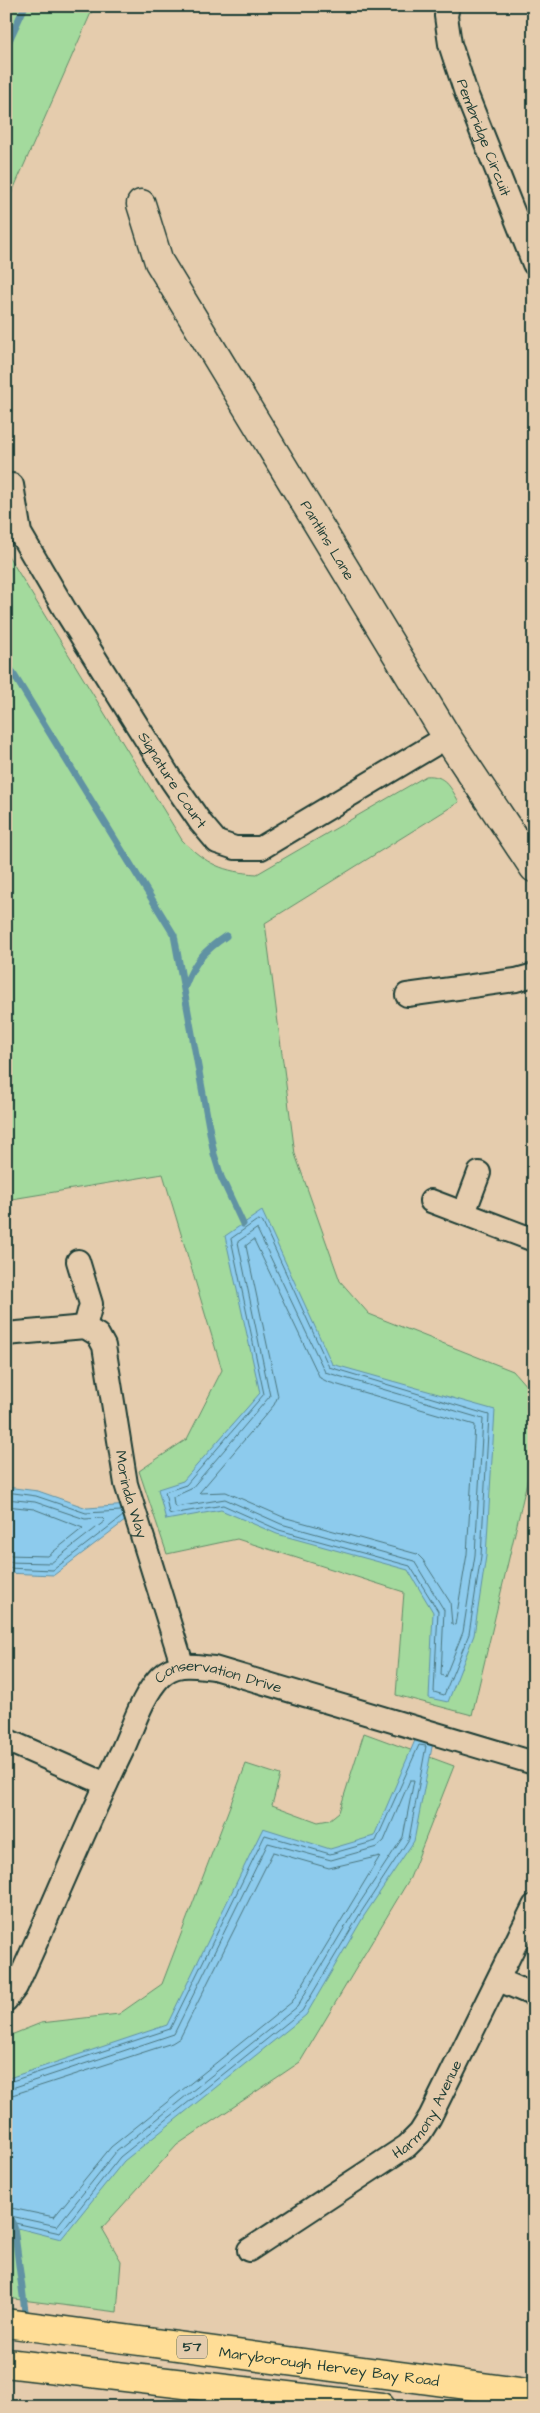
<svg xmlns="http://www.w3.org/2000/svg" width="540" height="2413" font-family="'Architects Daughter',sans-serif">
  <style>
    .green { fill: #a3da9d; stroke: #618c68 }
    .water { fill: #8dcbed; stroke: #6192a3 }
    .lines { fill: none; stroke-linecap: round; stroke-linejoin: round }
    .shore { stroke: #4b767e; stroke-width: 1 }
    .stream { stroke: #6192a3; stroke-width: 7 }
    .minor-casing { stroke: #1f3d34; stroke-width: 26 }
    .tertiary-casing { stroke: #1f3d34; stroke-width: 31 }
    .primary-casing { stroke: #1f3d34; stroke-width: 31 }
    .minor { stroke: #e5ccad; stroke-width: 22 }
    .tertiary { stroke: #e5ccad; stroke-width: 28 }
    .primary { stroke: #ffdd96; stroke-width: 28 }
    .labels { text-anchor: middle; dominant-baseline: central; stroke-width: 4.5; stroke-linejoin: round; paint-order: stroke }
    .shield { fill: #e5ccad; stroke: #5a6858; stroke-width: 1 }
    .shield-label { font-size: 14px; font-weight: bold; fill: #1f3d34 }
    .street-label { font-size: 15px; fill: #1f3d34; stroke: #e5ccad }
  </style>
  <rect width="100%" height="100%" fill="#e5ccad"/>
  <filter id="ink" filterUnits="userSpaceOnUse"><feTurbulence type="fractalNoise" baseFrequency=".02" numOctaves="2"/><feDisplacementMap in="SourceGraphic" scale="10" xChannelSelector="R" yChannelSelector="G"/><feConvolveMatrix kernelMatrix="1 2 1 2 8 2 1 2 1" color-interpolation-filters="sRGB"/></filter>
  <g filter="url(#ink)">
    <!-- green -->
    <path class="green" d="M 6,6 L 94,6 L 6,206 Z
      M 6,552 L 182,840 C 206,864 223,872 257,874 L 426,776 C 445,774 451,788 459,802 L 265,923 L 295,1154 L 340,1281 L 369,1314 L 513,1371 L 534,1395 L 534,1452 L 472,1715 L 396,1695 L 404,1592 L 237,1539 L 167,1554 L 139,1471 L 187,1439 L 222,1370 L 163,1174 L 6,1200 Z
      M 364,1733 L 454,1766 L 410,1878 L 300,2062 L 177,2145 L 102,2228 L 121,2261 L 117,2312 L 6,2298 L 6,2037 L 41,2023 L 119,2014 L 162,1984 L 246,1764 L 280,1775 L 272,1805 L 318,1822 L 329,1820 L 339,1812 Z"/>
    <!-- water -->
    <path class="water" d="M 262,1211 L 332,1364 L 495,1410 L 486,1556 L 474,1635 L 448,1702 L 429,1698 L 433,1612 L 408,1570 L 277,1534 L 221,1510 L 166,1520 L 158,1489 L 183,1481 L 260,1393 L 225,1236 Z
      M 6,1487 L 38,1491 L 87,1508 L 129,1505 L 134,1514 L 54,1575 L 6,1573 Z
      M 416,1738 L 433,1742 L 414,1841 L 364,1916 L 306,2015 L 124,2161 L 61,2239 L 6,2225 L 6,2079 L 167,2025 L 263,1828 L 330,1849 L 374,1836 Z"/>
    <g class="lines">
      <!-- shore -->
      <path class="shore" d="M 258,1220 L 262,1221 L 329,1367 L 489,1415 L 481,1556 L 469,1634 L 444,1695 L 434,1692 L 438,1611 L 410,1566 L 279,1530 L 223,1505 L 172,1514 L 169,1513 L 165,1492 L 186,1485 L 264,1394 L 231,1239 Z
        M 257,1229 L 325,1372 L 483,1419 L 475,1555 L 463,1632 L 445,1677 L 441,1675 L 444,1610 L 414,1561 L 281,1524 L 225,1499 L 176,1507 L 174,1505 L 173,1497 L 191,1489 L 270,1396 L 238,1242 Z
        M 254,1240 L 320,1378 L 328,1382 L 475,1425 L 467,1554 L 455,1625 L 452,1624 L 450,1602 L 423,1560 L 417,1554 L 283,1517 L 226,1492 L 199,1493 L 274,1405 L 278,1396 L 246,1246 Z
        M 6,1492 L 36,1496 L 86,1513 L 121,1511
        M 6,1499 L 35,1502 L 85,1519 L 102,1518 L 105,1521 L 51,1563 L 6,1562
        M 6,1506 L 34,1509 L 83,1528 L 48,1556 L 6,1555
        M 6,1568 L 53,1570 L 123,1516
        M 6,2083 L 170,2029 L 265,1835 L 330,1854 L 376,1841 L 419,1745 L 426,1746 L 409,1839 L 360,1914 L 302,2011 L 120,2157 L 60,2233 L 6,2221
        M 6,2090 L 174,2034 L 268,1843 L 331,1860 L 377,1847 L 384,1841 L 410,1780 L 414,1780 L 403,1837 L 355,1910 L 297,2007 L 116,2152 L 57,2226 L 6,2215
        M 6,2097 L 172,2043 L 180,2038 L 273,1852 L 329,1868 L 380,1856 L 292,2002 L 111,2147 L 54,2217 L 6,2207"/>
      <!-- stream -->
      <path class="stream" d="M 6,47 L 25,6
        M 6,662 L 174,935 L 214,1154 L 221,1177 L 243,1224
        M 185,986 C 194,962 205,950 226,936
        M 6,2210 L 14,2227 L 25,2311"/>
      <defs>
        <g id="minor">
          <path id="s1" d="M 448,6 L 446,16 L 450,44 L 466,93 L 534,264"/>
          <path id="s2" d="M 12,485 L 20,533 L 65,610 L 172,781 L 201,823 L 217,842 L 235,848 L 261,848 L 447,737"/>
          <path d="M 407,995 L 516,980 L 534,975"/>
          <path d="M 431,1201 L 534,1240"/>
          <path d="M 464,1213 L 479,1173"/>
          <path d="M 78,1261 L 91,1304 L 85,1327"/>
          <path id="s3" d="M 6,1334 L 85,1327 L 98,1335 L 104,1346 L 126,1484 L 182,1664"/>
          <path d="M 6,1740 L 106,1784"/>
          <path d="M 499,1980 L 534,1995"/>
          <path id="s4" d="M 6,2000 L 16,1987 C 52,1909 84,1829 122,1751 C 133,1727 142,1696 160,1677 C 176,1661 194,1666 214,1668 L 534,1763"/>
          <path id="s5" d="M 249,2250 L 407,2146 L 420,2133 L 430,2117 L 534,1906"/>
        </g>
        <g id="tertiary">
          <path id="s6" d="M 141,204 L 159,262 L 447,737 L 534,868"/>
        </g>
        <g id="primary">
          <path id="s7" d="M 6,2323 L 534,2394"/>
          <path d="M 6,2363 L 381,2407"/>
        </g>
      </defs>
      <!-- minor casing -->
      <use href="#minor" class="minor-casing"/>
      <!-- tertiary casing -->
      <use href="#tertiary" class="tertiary-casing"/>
      <!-- primary casing -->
      <use href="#primary" class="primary-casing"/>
      <!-- minor -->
      <use href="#minor" class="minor"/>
      <!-- tertiary -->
      <use href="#tertiary" class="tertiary"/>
      <!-- primary -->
      <use href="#primary" class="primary"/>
    </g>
  </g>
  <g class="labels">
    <!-- shield labels -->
    <rect class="shield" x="177" y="2335.5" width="30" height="23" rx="4"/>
    <g class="shield-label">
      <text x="192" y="2347">57</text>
    </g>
    <!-- street labels -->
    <g class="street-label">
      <text stroke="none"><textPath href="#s1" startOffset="138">Pembridge Circuit</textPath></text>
      <text stroke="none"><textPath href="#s6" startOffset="386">Pantlins Lane</textPath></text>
      <text stroke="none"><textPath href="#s2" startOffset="339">Signature Court</textPath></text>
      <text stroke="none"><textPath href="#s3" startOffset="258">Morinda Way</textPath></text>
      <text stroke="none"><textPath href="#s4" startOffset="420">Conservation Drive</textPath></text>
      <text stroke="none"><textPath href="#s5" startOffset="231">Harmony Avenue</textPath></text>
      <text stroke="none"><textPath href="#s7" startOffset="326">Maryborough Hervey Bay Road</textPath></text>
    </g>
  </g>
  <!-- margin -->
  <rect width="540" height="2413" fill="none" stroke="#e5ccad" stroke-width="25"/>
  <rect x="12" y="12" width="515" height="2388" fill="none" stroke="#1f3d34" stroke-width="2" filter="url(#ink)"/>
</svg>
